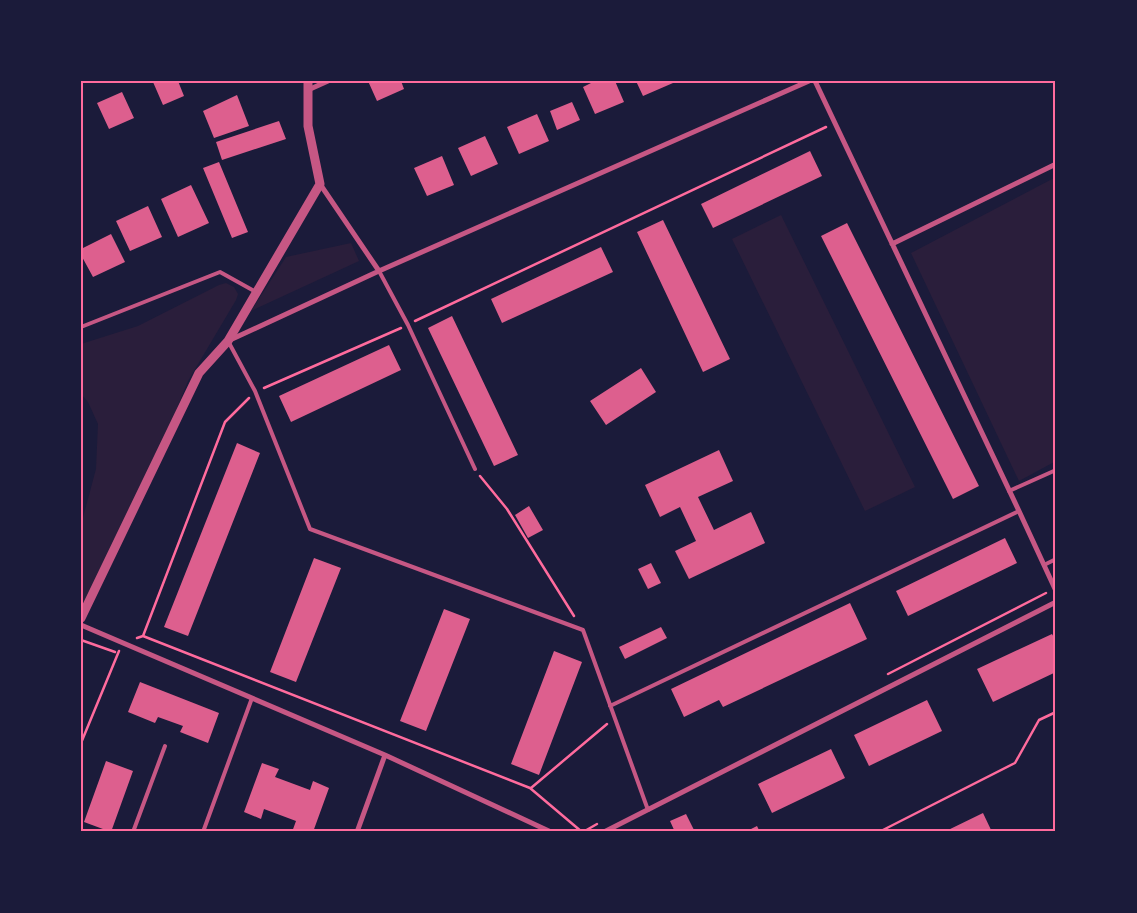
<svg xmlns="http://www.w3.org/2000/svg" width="1137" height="913" font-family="'Work Sans',sans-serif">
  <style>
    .green { fill: #2a1e3b }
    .building { fill: #dd5f8e }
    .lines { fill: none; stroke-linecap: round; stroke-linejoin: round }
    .path { stroke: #ff6b9d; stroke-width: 2.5 }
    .service { stroke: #c65784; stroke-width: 4 }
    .minor { stroke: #c65784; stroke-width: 5 }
    .tertiary { stroke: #c65784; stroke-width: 9 }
    .neatline { fill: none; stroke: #ff6b9d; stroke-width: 2 }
  </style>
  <rect width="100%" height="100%" fill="#1b1b3a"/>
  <!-- green -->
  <path class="green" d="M 1056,177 L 1056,461 L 1019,481 L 911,253 Z
    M 781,215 L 915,487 L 865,511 L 732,239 Z
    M 351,243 L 359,261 L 251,311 L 286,257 Z
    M 226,283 L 234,287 L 238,294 L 236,300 L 188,381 L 138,504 L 81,608 L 81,525 L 96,469 L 98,424 L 88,402 L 81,394 L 81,344 L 138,326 L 219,285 Z"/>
  <!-- building -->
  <path class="building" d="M 156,81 L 178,81 L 184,96 L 163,105 L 153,82 Z
    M 368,81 L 401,81 L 404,89 L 377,101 Z
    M 595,81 L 615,81 L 624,102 L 595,114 L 583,87 Z
    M 636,81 L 673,81 L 673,83 L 643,96 Z
    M 122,92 L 134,118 L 109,129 L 97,103 Z
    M 237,95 L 249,126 L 214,138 L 203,111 Z
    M 572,102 L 580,120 L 557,130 L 550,111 Z
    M 537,114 L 549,141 L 519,154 L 507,127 Z
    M 279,121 L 286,139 L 222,160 L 216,142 Z
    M 485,136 L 498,164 L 471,176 L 458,148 Z
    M 810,151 L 822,176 L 713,228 L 701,204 Z
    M 442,156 L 454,185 L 427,196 L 414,168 Z
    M 219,162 L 248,232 L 232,238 L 203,168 Z
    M 191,185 L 209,223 L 178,237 L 161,199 Z
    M 148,206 L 162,237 L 130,251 L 116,221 Z
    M 663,220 L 730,359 L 703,372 L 637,232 Z
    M 847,223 L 979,486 L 953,499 L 821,236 Z
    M 111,234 L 125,262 L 93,277 L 81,255 L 81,249 Z
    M 601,247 L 613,272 L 502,323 L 491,299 Z
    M 452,316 L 518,455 L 494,466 L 428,328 Z
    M 389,345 L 401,370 L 291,422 L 279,396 Z
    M 641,368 L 656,392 L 606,425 L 590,401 Z
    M 237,443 L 260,453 L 188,636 L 164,627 Z
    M 719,450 L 733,481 L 698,497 L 714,530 L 751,512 L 765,543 L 689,579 L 675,551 L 696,541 L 680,507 L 660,517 L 645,485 Z
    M 529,506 L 543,530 L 528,538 L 515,515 Z
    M 1005,538 L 1017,563 L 908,616 L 896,591 Z
    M 314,558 L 341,568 L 296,682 L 270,672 Z
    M 651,563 L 661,583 L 648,589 L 638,569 Z
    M 850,603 L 867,639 L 723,707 L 719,700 L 684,717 L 671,689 Z
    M 444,609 L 470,619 L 426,731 L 400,721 Z
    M 661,627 L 667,638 L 625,659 L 619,647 Z
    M 1052,634 L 1056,641 L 1056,672 L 993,702 L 977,669 Z
    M 554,651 L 582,662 L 539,775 L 511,764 Z
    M 140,682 L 219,713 L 208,743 L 180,732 L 183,726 L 158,717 L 155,723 L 128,712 Z
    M 927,700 L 942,731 L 869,766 L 854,735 Z
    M 831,749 L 845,778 L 772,813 L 758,784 Z
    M 106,761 L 133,771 L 111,832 L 84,822 Z
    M 262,763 L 279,769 L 275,777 L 310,790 L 313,781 L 329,788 L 313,832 L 292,832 L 296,821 L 264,809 L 261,819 L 244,812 Z
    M 983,813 L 992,832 L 944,832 Z
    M 686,814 L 695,832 L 675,832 L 670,821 Z
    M 757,826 L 760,832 L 745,832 Z"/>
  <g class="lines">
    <!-- path -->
    <path class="path" d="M 415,321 L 826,127
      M 264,388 L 401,328
      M 480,476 L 507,509 L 574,616
      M 143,636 L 530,788 L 582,832
      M 137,638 L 143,636 L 225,422 L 249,398
      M 81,640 L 115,652
      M 888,674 L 1046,593
      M 81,743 L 119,651
      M 531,788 L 607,724
      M 583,832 L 597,824
      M 879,832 L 1015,763 L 1039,720 L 1056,712"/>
    <!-- service -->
    <path class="service" d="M 379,271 L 408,325 L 475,469
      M 81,327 L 220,272 L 256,292
      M 228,341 L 255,391 L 310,529 L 583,630 L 648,810
      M 81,438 L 81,443
      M 1009,491 L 1056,470
      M 1044,565 L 1056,559
      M 610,706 L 1019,511
      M 133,832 L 165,746
      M 203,832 L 252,698"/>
    <!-- minor -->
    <path class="minor" d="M 815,81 L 1019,511 L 1056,591
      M 308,90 L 328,81
      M 320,184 L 379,271
      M 892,244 L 1056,164
      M 230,340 L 379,271 L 809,81
      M 81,625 L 385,755 L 551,832
      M 357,832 L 385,755
      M 604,832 L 1056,602
      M 1054,832 L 1056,831"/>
    <!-- tertiary -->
    <path class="tertiary" d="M 81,618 L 199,373 L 228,341 L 320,184 L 308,126 L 308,81"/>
  </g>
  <!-- border -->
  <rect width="1137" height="913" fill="none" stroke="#1b1b3a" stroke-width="165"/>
  <rect x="82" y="82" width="972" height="748" class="neatline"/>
</svg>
